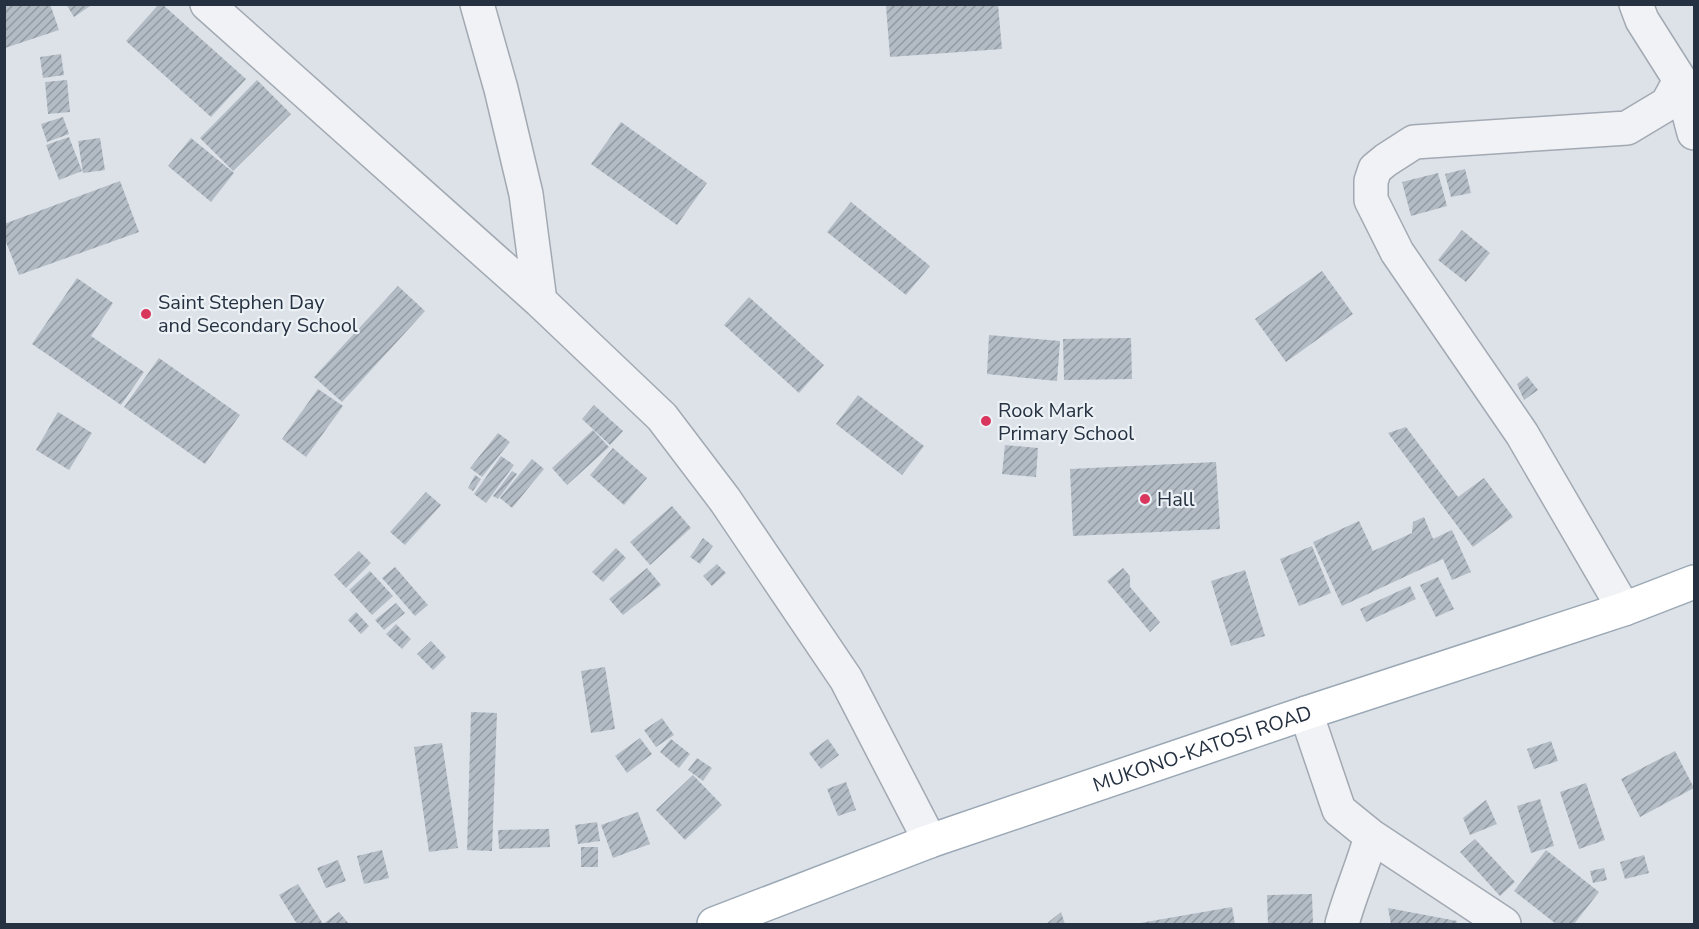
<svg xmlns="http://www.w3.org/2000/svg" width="1699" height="929" font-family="'Nunito Sans',sans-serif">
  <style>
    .building { fill: url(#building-hatch) }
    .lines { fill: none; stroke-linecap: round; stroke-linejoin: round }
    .minor-casing { stroke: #a2a9b2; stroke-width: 36 }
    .major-casing { stroke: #9ba8b5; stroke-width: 36 }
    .minor { stroke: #f0f2f6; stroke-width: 33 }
    .major { stroke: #fff; stroke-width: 33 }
    .poi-dot { fill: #d9365e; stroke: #ecf1f6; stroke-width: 2 }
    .labels { text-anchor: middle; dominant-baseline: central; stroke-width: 4.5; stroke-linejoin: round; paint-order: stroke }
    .poi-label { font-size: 20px; fill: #253140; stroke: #ecf1f6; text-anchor: start }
    .street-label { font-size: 20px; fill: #253140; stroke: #ecf1f6 }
  </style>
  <defs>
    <pattern id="building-hatch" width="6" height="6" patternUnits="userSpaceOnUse" patternTransform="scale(1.5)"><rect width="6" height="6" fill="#b3bcc5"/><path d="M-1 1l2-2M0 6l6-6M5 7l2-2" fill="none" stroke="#9199a1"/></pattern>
  </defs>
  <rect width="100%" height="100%" fill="#dde2e8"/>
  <!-- building -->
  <path class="building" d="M 5,4 L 50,4 L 59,30 L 5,48 Z
    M 66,4 L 93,4 L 74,17 Z
    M 159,4 L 162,4 L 246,79 L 211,117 L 126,41 Z
    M 913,5 L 998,5 L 1002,49 L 890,57 L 886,6 Z
    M 61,54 L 64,75 L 43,78 L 40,57 Z
    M 67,80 L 70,112 L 48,114 L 45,82 Z
    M 257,80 L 291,114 L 233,171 L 200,138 Z
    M 63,117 L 69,134 L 47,142 L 41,124 Z
    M 621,122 L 707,183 L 677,225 L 591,164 Z
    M 69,137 L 82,171 L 59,180 L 46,145 Z
    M 100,138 L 105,170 L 83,173 L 78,141 Z
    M 191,138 L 234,173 L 211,202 L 168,166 Z
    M 1465,169 L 1471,193 L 1451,197 L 1445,174 Z
    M 1438,173 L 1447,206 L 1411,216 L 1402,182 Z
    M 120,181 L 139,232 L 19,275 L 4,237 L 4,224 Z
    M 851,202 L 930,266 L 906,295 L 827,232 Z
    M 1462,230 L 1490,253 L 1466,282 L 1438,260 Z
    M 1322,271 L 1353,314 L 1286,362 L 1255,319 Z
    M 77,278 L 113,303 L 91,336 L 144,372 L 121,405 L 32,344 Z
    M 398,286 L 425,311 L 342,402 L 314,377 Z
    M 749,297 L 824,365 L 799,393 L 724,325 Z
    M 989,335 L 1060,341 L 1057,381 L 987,374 Z
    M 1131,338 L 1132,379 L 1064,380 L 1063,339 Z
    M 159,358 L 240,415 L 205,464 L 124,407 Z
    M 1527,376 L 1538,390 L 1524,400 L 1517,384 Z
    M 318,389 L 343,406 L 306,457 L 282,439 Z
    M 858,395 L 924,446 L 902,475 L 836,424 Z
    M 594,405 L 623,431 L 610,445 L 582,419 Z
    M 58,412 L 92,433 L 69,470 L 36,450 Z
    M 1406,427 L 1458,497 L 1484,478 L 1513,517 L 1473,547 L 1388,433 Z
    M 593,430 L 609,447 L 567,485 L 552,468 Z
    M 498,433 L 510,442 L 482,477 L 470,468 Z
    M 1005,445 L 1038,448 L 1036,477 L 1002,474 Z
    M 613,448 L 647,478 L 624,505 L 590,475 Z
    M 501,456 L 514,465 L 486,503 L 474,494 Z
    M 532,459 L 544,469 L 512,508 L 500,498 Z
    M 1216,462 L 1220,529 L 1073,536 L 1070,469 Z
    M 512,471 L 517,474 L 498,499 L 493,496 Z
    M 475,475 L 481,479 L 473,491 L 468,488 Z
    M 426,492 L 441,505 L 405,545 L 390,532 Z
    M 672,506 L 691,528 L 650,565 L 630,542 Z
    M 1424,517 L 1433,539 L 1452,530 L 1471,572 L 1452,580 L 1443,559 L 1342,606 L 1313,542 L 1359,521 L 1373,551 L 1412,533 L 1413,522 Z
    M 703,538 L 713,546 L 700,564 L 690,557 Z
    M 1312,546 L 1331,593 L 1299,606 L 1280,559 Z
    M 616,548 L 626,558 L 603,582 L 592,572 Z
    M 359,551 L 371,563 L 346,588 L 334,575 Z
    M 717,564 L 726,573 L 712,586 L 703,576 Z
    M 395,567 L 428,605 L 415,616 L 382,578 Z
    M 647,568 L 661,585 L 623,615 L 609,599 Z
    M 1123,568 L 1130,576 L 1130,587 L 1160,622 L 1150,632 L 1107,581 Z
    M 1245,570 L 1265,636 L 1231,646 L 1211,581 Z
    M 370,571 L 393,596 L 372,615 L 349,590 Z
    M 1438,577 L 1454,609 L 1436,617 L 1420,585 Z
    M 1410,586 L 1416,599 L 1366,622 L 1360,609 Z
    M 396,603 L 405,613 L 384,630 L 375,620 Z
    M 356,612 L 369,626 L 361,634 L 348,620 Z
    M 396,624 L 411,639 L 402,649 L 386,634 Z
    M 431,641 L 446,657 L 433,670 L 417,654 Z
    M 605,667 L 615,729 L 591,733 L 581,671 Z
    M 471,712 L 497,713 L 492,851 L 467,850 Z
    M 662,718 L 674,735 L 656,747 L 644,730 Z
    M 640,738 L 652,754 L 627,773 L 615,756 Z
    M 671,739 L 690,754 L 679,768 L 660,752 Z
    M 828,739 L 839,755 L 821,769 L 809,753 Z
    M 1551,741 L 1558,761 L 1534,769 L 1527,749 Z
    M 442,743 L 458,848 L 429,852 L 414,747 Z
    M 1675,751 L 1694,788 L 1640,817 L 1621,779 Z
    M 697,758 L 712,768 L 703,781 L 688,770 Z
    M 693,775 L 722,805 L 685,840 L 656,810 Z
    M 846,782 L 856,810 L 838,816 L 827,789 Z
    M 1586,783 L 1605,840 L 1579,849 L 1560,792 Z
    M 1540,799 L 1554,846 L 1531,853 L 1517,806 Z
    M 1486,800 L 1497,824 L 1470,835 L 1463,818 Z
    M 638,812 L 650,844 L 613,858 L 601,825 Z
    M 597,822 L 600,841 L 578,844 L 575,825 Z
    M 549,829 L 550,847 L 499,849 L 498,830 Z
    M 1475,839 L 1515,882 L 1500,896 L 1460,852 Z
    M 581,847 L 598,847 L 598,867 L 581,867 Z
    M 382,850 L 389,878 L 364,884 L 357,856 Z
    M 1546,850 L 1599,892 L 1574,924 L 1556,924 L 1514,891 Z
    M 1644,855 L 1649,873 L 1625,879 L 1620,862 Z
    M 338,860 L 346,881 L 326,888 L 317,868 Z
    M 1604,868 L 1607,880 L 1593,883 L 1590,871 Z
    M 298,884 L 323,924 L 339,912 L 349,924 L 297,924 L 279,895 Z
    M 1312,894 L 1313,924 L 1268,924 L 1267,895 Z
    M 1232,907 L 1235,924 L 1140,924 L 1140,923 Z
    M 1388,908 L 1457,921 L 1456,924 L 1391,924 Z
    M 1061,912 L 1065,924 L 1046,924 Z"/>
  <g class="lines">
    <defs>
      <path id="minor" d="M 207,4 L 540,301 L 662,417 L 725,500 L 846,679 L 930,841
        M 477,4 L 501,89 L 526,194 L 540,301
        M 1680,80 L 1694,133
        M 1624,609 L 1522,434 L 1397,252 L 1371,200 L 1371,181 L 1375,169 L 1386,160 L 1414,142 L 1627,128 L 1667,104 L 1680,80 L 1642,20 L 1636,4
        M 1306,713 L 1339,810 L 1371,836 L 1504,924
        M 1342,924 C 1350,894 1363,866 1371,836"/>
      <g id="major">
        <path id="s1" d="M 714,924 L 930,841 L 1306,713 L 1624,609 L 1694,582"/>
      </g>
    </defs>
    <!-- minor casing -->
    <use href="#minor" class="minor-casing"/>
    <!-- major casing -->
    <use href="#major" class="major-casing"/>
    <!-- minor -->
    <use href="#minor" class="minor"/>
    <!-- major -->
    <use href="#major" class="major"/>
  </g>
  <!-- markers -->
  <g class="poi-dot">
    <circle cx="146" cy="314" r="6"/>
    <circle cx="986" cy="421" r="6"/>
    <circle cx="1145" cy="499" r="6"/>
  </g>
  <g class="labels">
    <!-- poi labels -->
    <g class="poi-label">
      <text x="158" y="302">Saint Stephen Day<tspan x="158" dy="23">and Secondary School</tspan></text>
      <text x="998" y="410">Rook Mark<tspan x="998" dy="23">Primary School</tspan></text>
      <text x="1157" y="499">Hall</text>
    </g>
    <!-- street labels -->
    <g class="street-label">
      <text stroke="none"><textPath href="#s1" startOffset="519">MUKONO-KATOSI ROAD</textPath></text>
    </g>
  </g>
  <!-- border -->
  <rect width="1699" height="929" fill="none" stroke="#253140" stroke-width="12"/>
</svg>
